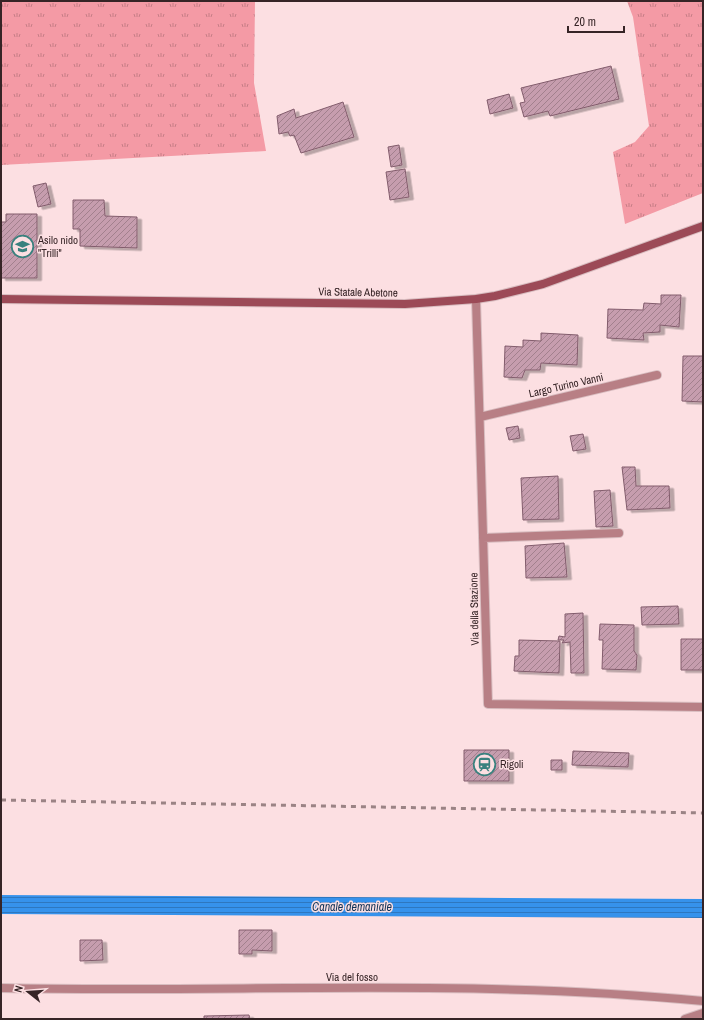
<svg xmlns="http://www.w3.org/2000/svg" width="704" height="1020" font-family="'Archivo Narrow',sans-serif">
  <style>
    .grass { fill: url(#grass-tufts) }
    .water { fill: url(#water-rules) }
    .building { fill: url(#building-hatch); stroke: #825c6c; filter: url(#shadow) }
    .lines { fill: none; stroke-linecap: round; stroke-linejoin: round }
    .service-casing { stroke: #d8bdc0; stroke-width: 10 }
    .minor-casing { stroke: #d8bdc0; stroke-width: 10 }
    .secondary-casing { stroke: #d8bdc0; stroke-width: 10 }
    .service { stroke: #b87f85; stroke-width: 8 }
    .minor { stroke: #b87f85; stroke-width: 8 }
    .secondary { stroke: #9c4a57; stroke-width: 8 }
    .rail { stroke: #9b8385; stroke-width: 3; stroke-dasharray: 5 5; stroke-linecap: butt }
    .labels { text-anchor: middle; dominant-baseline: central; stroke-width: 3; stroke-linejoin: round; paint-order: stroke }
    .poi-label { font-size: 11px; fill: #362426; stroke: #fcdfe2; text-anchor: start }
    .street-label { font-size: 11px; fill: #362426; stroke: #fcdfe2 }
    .water-label { font-size: 12px; font-style: italic; fill: #103357; stroke: #fcdfe2 }
  </style>
  <defs>
    <pattern id="grass-tufts" width="24" height="20" patternUnits="userSpaceOnUse"><rect width="24" height="20" fill="#f49aa5"/><path d="M3 7l-1-3M5 7V3M7 7l1-3M15 17l-1-3M17 17v-4M19 17l1-3" fill="none" stroke="#c67d86"/></pattern>
    <pattern id="water-rules" width="6" height="5" patternUnits="userSpaceOnUse"><rect width="6" height="5" fill="#3692ec"/><path d="M0 2.5h6" fill="none" stroke="#2e77bf"/></pattern>
    <pattern id="building-hatch" width="6" height="6" patternUnits="userSpaceOnUse"><rect width="6" height="6" fill="#c69dae"/><path d="M-1 1l2-2M0 6l6-6M5 7l2-2" fill="none" stroke="#a2808d"/></pattern>
    <filter id="shadow"><feDropShadow dx="4.5" dy="2.5" stdDeviation="0" flood-color="#0004"/></filter>
  </defs>
  <rect width="100%" height="100%" fill="#fcdfe2"/>
  <!-- grass -->
  <path class="grass" d="M 1,1 L 255,1 L 254,83 L 266,151 L 1,165 Z
    M 627,1 L 703,1 L 703,193 L 625,224 L 613,152 L 635,142 L 649,126 L 633,17 Z"/>
  <!-- water -->
  <path class="water" d="M 1,895 L 703,899 L 703,918 L 1,914 Z"/>
  <!-- building -->
  <path class="building" d="M 611,66 L 619,99 L 550,116 L 548,111 L 524,117 L 520,103 L 525,102 L 521,88 Z
    M 509,94 L 513,108 L 490,114 L 487,100 Z
    M 343,102 L 354,137 L 301,153 L 294,135 L 290,136 L 288,132 L 279,134 L 277,116 L 294,109 L 296,118 Z
    M 399,145 L 402,165 L 391,167 L 388,147 Z
    M 405,169 L 409,197 L 390,200 L 386,172 Z
    M 46,183 L 51,204 L 38,207 L 33,186 Z
    M 73,200 L 104,200 L 105,216 L 137,217 L 137,248 L 80,246 L 80,229 L 73,229 Z
    M 6,214 L 37,214 L 37,278 L 1,278 L 1,222 L 6,222 Z
    M 661,295 L 681,295 L 679,327 L 660,325 L 660,332 L 643,333 L 644,340 L 607,338 L 608,309 L 643,310 L 644,303 L 661,304 Z
    M 541,333 L 578,335 L 577,365 L 541,363 L 540,370 L 525,370 L 522,378 L 504,377 L 505,346 L 523,347 L 523,340 L 541,341 Z
    M 683,356 L 703,356 L 703,402 L 682,401 Z
    M 518,426 L 520,438 L 509,440 L 506,428 Z
    M 583,434 L 586,449 L 573,451 L 570,436 Z
    M 622,467 L 635,467 L 636,486 L 669,486 L 670,508 L 627,510 Z
    M 558,476 L 559,519 L 523,520 L 521,478 Z
    M 610,490 L 613,526 L 596,527 L 594,491 Z
    M 564,543 L 567,577 L 526,578 L 525,546 Z
    M 678,606 L 679,624 L 642,625 L 641,607 Z
    M 583,613 L 584,673 L 571,673 L 570,642 L 562,643 L 564,640 L 558,640 L 559,636 L 565,637 L 565,614 Z
    M 600,624 L 634,625 L 634,651 L 637,655 L 636,670 L 602,669 L 603,640 L 599,640 Z
    M 681,639 L 703,639 L 703,670 L 681,670 Z
    M 519,640 L 560,641 L 559,673 L 514,671 L 515,656 L 519,656 Z
    M 464,750 L 509,750 L 509,781 L 464,781 Z
    M 573,751 L 629,753 L 628,767 L 572,765 Z
    M 551,760 L 562,760 L 562,770 L 551,770 Z
    M 239,930 L 272,930 L 272,951 L 252,950 L 252,954 L 239,954 Z
    M 80,940 L 102,940 L 103,960 L 80,961 Z
    M 249,1015 L 250,1019 L 204,1019 L 204,1016 Z"/>
  <g class="lines">
    <defs>
      <path id="service" d="M 685,1019 L 703,1013"/>
      <path id="minor" d="M 476,299 L 488,704 L 703,707
        M 480,417 L 657,375
        M 483,538 L 619,533
        M 1,988 C 235,993 470,978 703,1001"/>
      <path id="secondary" d="M 1,299 L 405,304 L 476,299 L 495,296 L 543,284 L 703,226"/>
    </defs>
    <!-- service casing -->
    <use href="#service" class="service-casing"/>
    <!-- minor casing -->
    <use href="#minor" class="minor-casing"/>
    <!-- secondary casing -->
    <use href="#secondary" class="secondary-casing"/>
    <!-- service -->
    <use href="#service" class="service"/>
    <!-- minor -->
    <use href="#minor" class="minor"/>
    <!-- secondary -->
    <use href="#secondary" class="secondary"/>
    <!-- rail -->
    <path class="rail" d="M 1,800 L 703,813"/>
  </g>
  <!-- icons -->
  <defs>
    <symbol id="school-ring" viewBox="-11 -11 22 22"><circle r="9.5" fill="#fcdfe2" stroke="#39817e" stroke-width="1.5"/><path d="M0-5L7-2L0 1L-7-2ZM-4 1L0 2.5L4 1V4Q0 6-4 4Z" fill="#39817e"/></symbol>
    <symbol id="station-ring" viewBox="-11 -11 22 22"><circle r="9.5" fill="#fcdfe2" stroke="#39817e" stroke-width="1.5"/><path d="M-3-6H3Q5-6 5-4V2Q5 4 3 4L4.5 6H3L1.5 4h-3L-3 6H-4.5L-3 4Q-5 4-5 2V-4Q-5-6-3-6ZM-3.5-4v3h7v-3ZM-3.5 1v1.5H-2V1ZM2 1v1.5H3.5V1Z" fill="#39817e"/></symbol>
  </defs>
  <g fill-rule="evenodd">
    <use href="#school-ring" x="10" y="234" width="25" height="25"/>
    <use href="#station-ring" x="472" y="752" width="25" height="25"/>
  </g>
  <g class="labels">
    <!-- poi labels -->
    <g class="poi-label">
      <text x="38" y="240">Asilo nido<tspan x="38" dy="13">"Trilli"</tspan></text>
      <text x="500" y="764">Rigoli</text>
    </g>
    <!-- street labels -->
    <g class="street-label">
      <text transform="translate(358 292) rotate(1)">Via Statale Abetone</text>
      <text transform="translate(566 385) rotate(-13)">Largo Turino Vanni</text>
      <text transform="translate(474 609) rotate(-91)">Via della Stazione</text>
      <text x="352" y="977">Via del fosso</text>
    </g>
    <!-- water labels -->
    <g class="water-label">
      <text x="352" y="907">Canale demaniale</text>
    </g>
  </g>
  <!-- border -->
  <rect width="704" height="1020" fill="none" stroke="#362426" stroke-width="4"/>
  <!-- north arrow -->
  <g transform="translate(28 992) rotate(287)" stroke="#fcdfe2" stroke-width="3" paint-order="stroke">
  <path d="M0-3L7 15L0 10L-7 15Z" fill="#362426"/>
  <text y="-6" font-size="11" font-weight="bold" text-anchor="middle" fill="#362426">N</text>
  </g>
  <!-- scale -->
  <path d="M568 26v6h56v-6" fill="none" stroke="#362426" stroke-width="2"/>
  <text x="574" y="26" font-size="12" fill="#362426" stroke="#fcdfe2" stroke-width="3" paint-order="stroke">20 m</text>
</svg>
